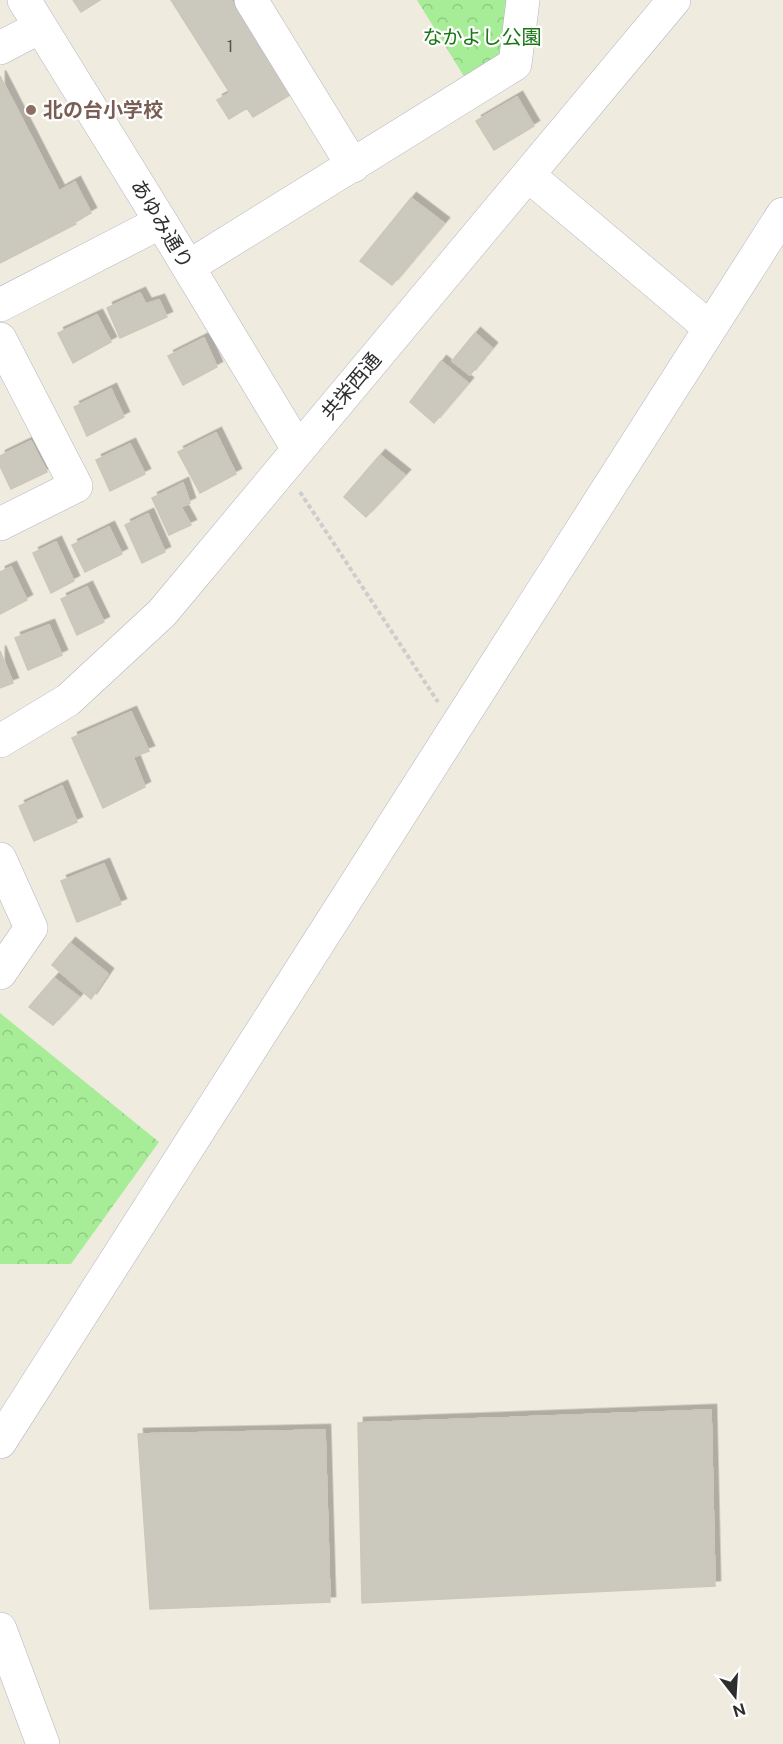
<svg xmlns="http://www.w3.org/2000/svg" width="783" height="1744" font-family="'Public Sans','Noto Sans JP',sans-serif">
  <style>
    .park { fill: url(#park-crowns) }
    .building { fill: #cbc9bd; stroke: #ccc8b8; stroke-width: 1.5; filter: url(#shadow) }
    .lines { fill: none; stroke-linecap: round; stroke-linejoin: round }
    .minor-casing { stroke: #b3b4c2; stroke-width: 34 }
    .path { stroke: #cdcdcd; stroke-width: 4; stroke-dasharray: 4.5 3; stroke-linecap: butt }
    .minor { stroke: #fff; stroke-width: 33 }
    .education-dot { fill: #8d6e63; stroke: #fff; stroke-width: 2 }
    .labels { text-anchor: middle; dominant-baseline: central; stroke-width: 4.5; stroke-linejoin: round; paint-order: stroke }
    .number-label { font-size: 16px; fill: #555552 }
    .park-label { font-size: 20px; fill: #187613; stroke: #fff }
    .education-label { font-size: 20px; font-weight: bold; fill: #785e54; stroke: #fff; text-anchor: start }
    .street-label { font-size: 20px; fill: #2e2e2e; stroke: #fff }
  </style>
  <defs>
    <pattern id="park-crowns" width="20" height="18" patternUnits="userSpaceOnUse" patternTransform="scale(1.5)"><rect width="20" height="18" fill="#a7ec96"/><path d="M2 6a3 3 0 1 1 6 0M12 15a3 3 0 1 1 6 0" fill="none" stroke="#90cb82"/></pattern>
    <filter id="shadow"><feDropShadow dx="5.5" dy="-5.5" stdDeviation="0" flood-color="#0004"/></filter>
  </defs>
  <rect width="100%" height="100%" fill="#f0ebdf"/>
  <!-- park -->
  <path class="park" d="M 417,0 L 523,0 L 515,64 L 473,91 Z
    M 0,1013 L 159,1142 L 71,1264 L 0,1264 Z"/>
  <!-- building -->
  <path class="building" d="M 73,0 L 100,0 L 81,12 Z
    M 171,0 L 231,0 L 290,95 L 253,117 L 247,108 L 229,119 L 217,100 L 230,93 Z
    M 0,76 L 76,224 L 0,263 Z
    M 517,97 L 534,126 L 494,150 L 476,121 Z
    M 75,182 L 91,213 L 75,222 L 59,191 Z
    M 411,198 L 444,223 L 392,285 L 360,261 Z
    M 140,293 L 146,304 L 159,300 L 167,317 L 120,338 L 107,308 Z
    M 97,315 L 111,342 L 73,363 L 58,333 Z
    M 475,333 L 492,348 L 470,375 L 452,361 Z
    M 204,338 L 217,367 L 183,385 L 168,356 Z
    M 441,361 L 468,383 L 434,423 L 410,402 Z
    M 111,389 L 124,417 L 87,436 L 74,407 Z
    M 216,433 L 236,474 L 200,493 L 178,452 Z
    M 31,441 L 47,472 L 11,489 L 0,466 L 0,456 Z
    M 130,444 L 145,474 L 110,491 L 96,460 Z
    M 380,455 L 405,475 L 366,517 L 344,497 Z
    M 183,483 L 190,503 L 181,507 L 191,525 L 169,535 L 152,498 Z
    M 148,514 L 165,552 L 142,563 L 125,525 Z
    M 109,527 L 122,554 L 85,572 L 72,545 Z
    M 56,542 L 74,581 L 51,593 L 33,553 Z
    M 11,567 L 27,600 L 0,614 L 0,572 Z
    M 87,587 L 104,622 L 77,635 L 61,599 Z
    M 49,625 L 62,655 L 28,670 L 15,638 Z
    M 0,651 L 13,683 L 0,688 Z
    M 131,712 L 149,751 L 133,757 L 145,787 L 103,808 L 72,738 Z
    M 62,786 L 77,822 L 34,841 L 19,806 Z
    M 104,864 L 121,904 L 77,922 L 61,881 Z
    M 70,943 L 108,974 L 91,999 L 52,965 Z
    M 54,978 L 79,997 L 53,1025 L 29,1007 Z
    M 711,1410 L 715,1586 L 362,1603 L 358,1423 Z
    M 325,1430 L 330,1602 L 150,1609 L 138,1434 Z"/>
  <g class="lines">
    <defs>
      <path id="minor" d="M 24,0 L 161,222 L 298,449
        M 251,0 L 353,166
        M 0,48 L 40,27
        M 528,175 L 710,328
        M 188,267 L 515,64 L 523,0
        M 0,305 L 161,222
        M 0,339 L 76,486 L 0,524
        M 0,741 L 68,700 L 162,613 L 674,0
        M 0,859 L 31,928 L 0,973
        M 0,1442 L 783,214
        M 0,1629 L 43,1744"/>
    </defs>
    <!-- minor casing -->
    <use href="#minor" class="minor-casing"/>
    <!-- path -->
    <path class="path" d="M 300,492 L 438,702"/>
    <!-- minor -->
    <use href="#minor" class="minor"/>
  </g>
  <!-- markers -->
  <circle class="education-dot" cx="31" cy="110" r="6"/>
  <g class="labels">
    <!-- number labels -->
    <g class="number-label">
      <text x="230" y="46">1</text>
    </g>
    <!-- park labels -->
    <g class="park-label">
      <text x="482" y="37">なかよし公園</text>
    </g>
    <!-- education labels -->
    <g class="education-label">
      <text x="43" y="110">北の台小学校</text>
    </g>
    <!-- street labels -->
    <g class="street-label">
      <text transform="translate(162 224) rotate(59)">あゆみ通り</text>
      <text transform="translate(351 386) rotate(-50)">共栄西通</text>
    </g>
  </g>
  <!-- north arrow -->
  <g transform="translate(735 1696) rotate(163)" stroke="#ffffff" stroke-width="4.5" paint-order="stroke">
  <path d="M0-4.5L10 22L0 15L-10 22Z" fill="#2e2e2e"/>
  <text y="-9" font-size="16" font-weight="bold" text-anchor="middle" fill="#2e2e2e">N</text>
  </g>
</svg>
